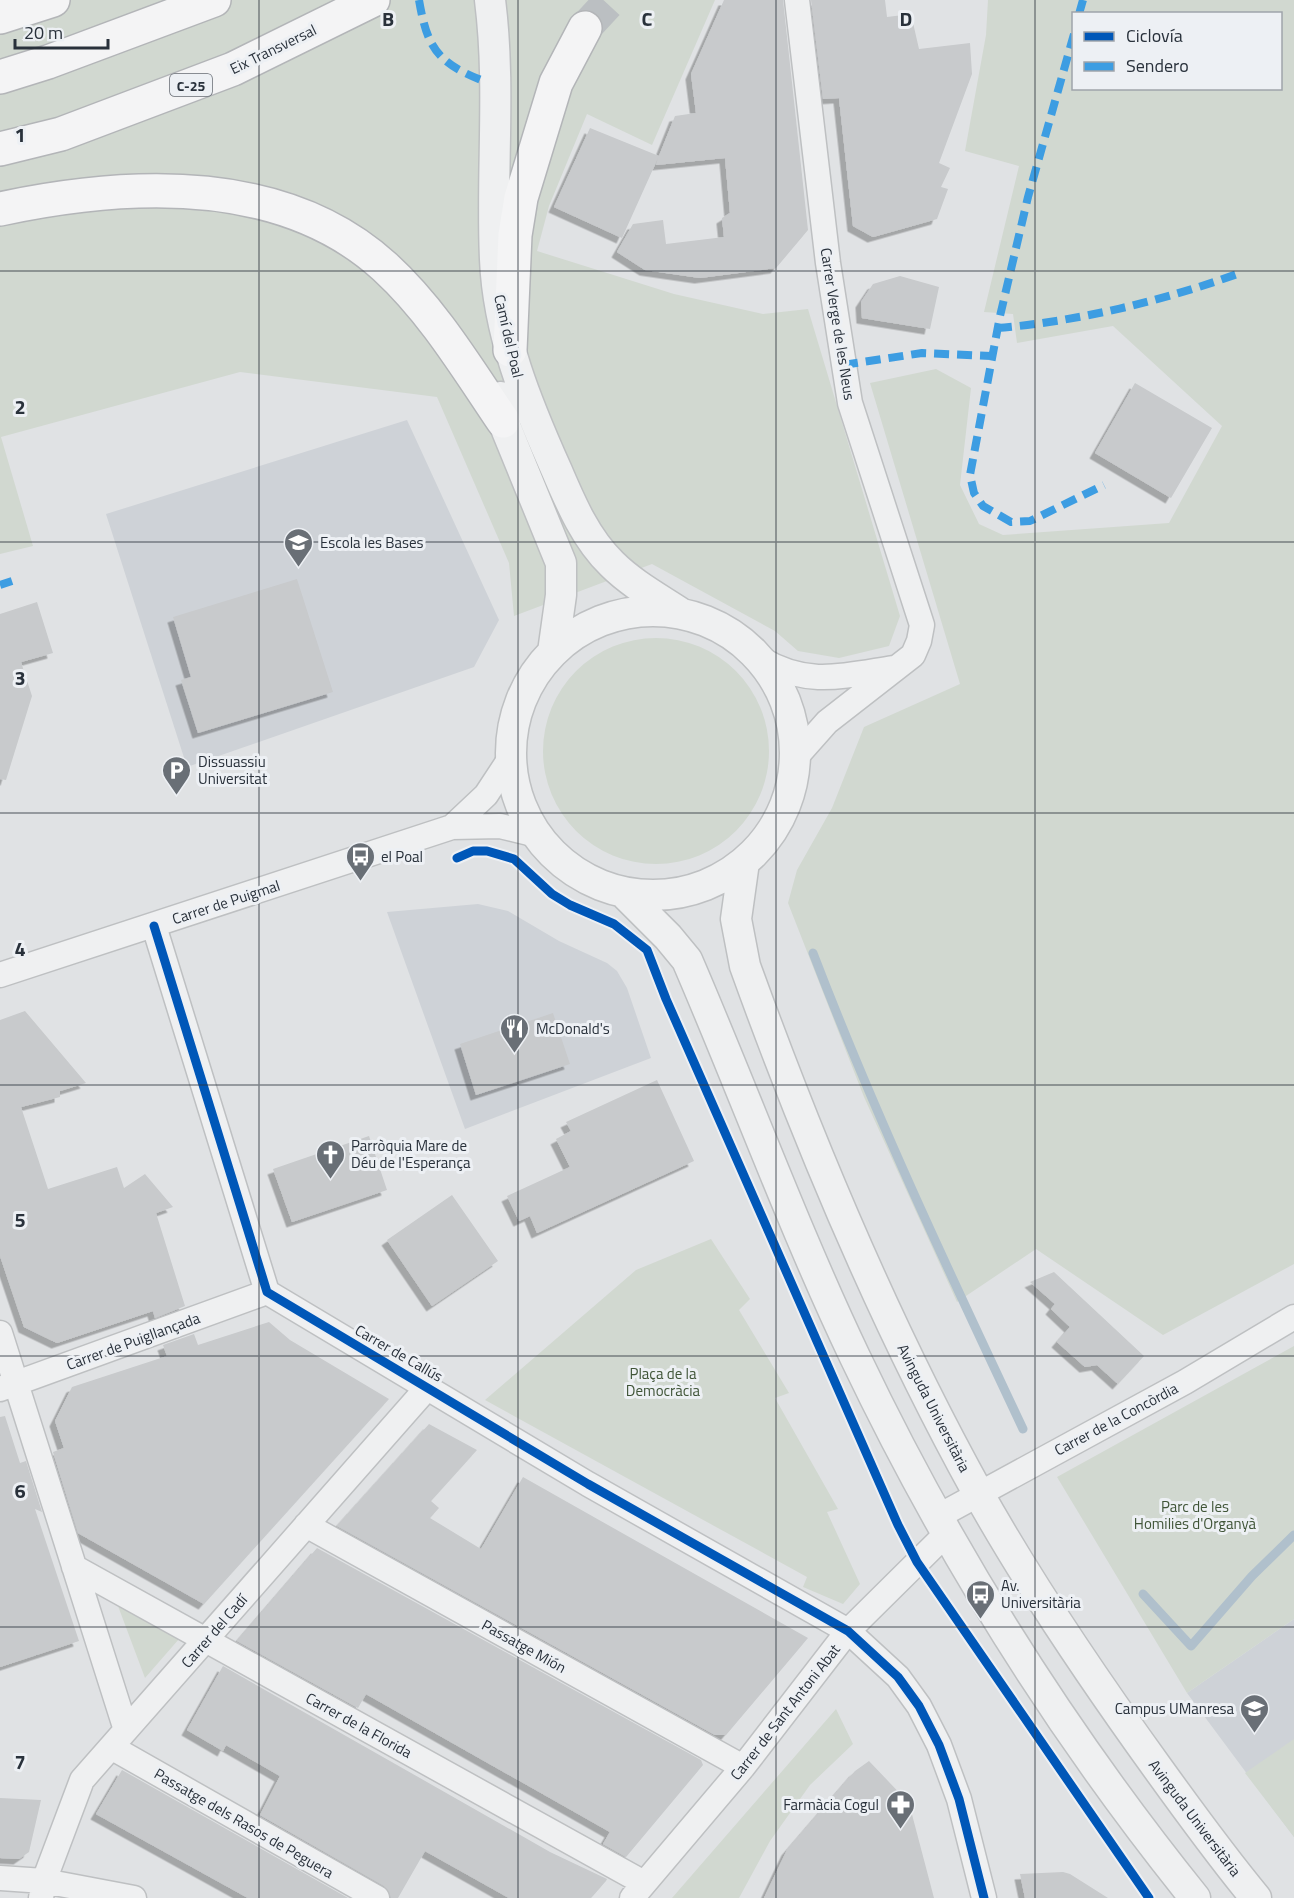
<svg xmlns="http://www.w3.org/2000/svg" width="1294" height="1898" font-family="'Titillium Web',sans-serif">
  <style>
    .built { fill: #ced2d7 }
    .green { fill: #d1d8d0; fill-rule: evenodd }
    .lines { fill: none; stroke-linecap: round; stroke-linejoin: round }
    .stream { stroke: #b0c0cc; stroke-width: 9 }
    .building { fill: #c8cacc; filter: url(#shadow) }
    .trunk-tunnel { stroke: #bbbfc2; stroke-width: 33; stroke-dasharray: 33 16; stroke-linecap: butt }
    .minor-casing { stroke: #bec0c2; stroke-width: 27 }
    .tertiary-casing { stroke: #bec0c2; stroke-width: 33 }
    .trunk-casing { stroke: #b3b5b8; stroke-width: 36 }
    .motorway-casing { stroke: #b3b5b8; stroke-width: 36 }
    .minor { stroke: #eff0f1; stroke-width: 24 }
    .tertiary { stroke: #eff0f1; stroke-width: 30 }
    .trunk { stroke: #f4f4f5; stroke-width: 33 }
    .motorway { stroke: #f4f4f5; stroke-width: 33 }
    .quiet { stroke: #3d9de2; stroke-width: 8; stroke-dasharray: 15 8; stroke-linecap: butt }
    .cycleway-casing { stroke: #edf0f4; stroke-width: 13 }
    .cycleway { stroke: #0057b8; stroke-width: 9 }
    .grid { fill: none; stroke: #29313b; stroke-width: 1.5; stroke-opacity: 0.55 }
    .labels { text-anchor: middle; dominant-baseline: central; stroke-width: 6; stroke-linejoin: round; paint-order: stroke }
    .shield { fill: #edf0f4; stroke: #646a72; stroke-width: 1.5 }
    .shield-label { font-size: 14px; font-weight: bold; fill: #29313b }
    .street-label { font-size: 15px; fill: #29313b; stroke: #edf0f4 }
    .poi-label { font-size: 15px; fill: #29313b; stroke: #edf0f4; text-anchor: start }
    .park-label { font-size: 15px; fill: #405538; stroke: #edf0f4 }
    .grid-label { font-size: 20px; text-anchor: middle; font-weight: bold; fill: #29313b; stroke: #edf0f4; stroke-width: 6; stroke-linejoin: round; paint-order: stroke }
  </style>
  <defs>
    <filter id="shadow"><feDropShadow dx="-5.5" dy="5.5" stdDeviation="0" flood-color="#0004"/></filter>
  </defs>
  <rect width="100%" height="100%" fill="#e0e2e4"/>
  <!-- built -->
  <path class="built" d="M 407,420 L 499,620 L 474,667 L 187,767 L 106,514 Z
    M 478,904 L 508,911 L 559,941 L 607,963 L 617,971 L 627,988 L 651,1058 L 465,1129 L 387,912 Z
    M 1294,1619 L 1294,1837 L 1187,1693 Z"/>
  <!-- green -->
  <path class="green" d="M 0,0 L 715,0 L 652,145 L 587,114 L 549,206 L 537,251 L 674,294 L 763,314 L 808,309 L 900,616 L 889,646 L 839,658 L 798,651 L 775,631 L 652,564 L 514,616 L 509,563 L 437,397 L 240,372 L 1,437 L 33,546 L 0,554 Z
    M 988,0 L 1294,0 L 1294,1264 L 1163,1335 L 1036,1249 L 957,1302 L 864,1097 L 788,903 L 797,870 L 832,808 L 864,727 L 960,684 L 870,383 L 936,369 L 971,388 L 960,485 L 979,524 L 1003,535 L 1169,523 L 1222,426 L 1113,326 L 1017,343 L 1013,314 L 984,312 L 1019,166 L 965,151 L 986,35 ZM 1074,14 L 1280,14 L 1280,88 L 1074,88 Z
    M543 751a113 113 0 1 1 226 0a113 113 0 1 1-226 0Z
    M 711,1239 L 750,1299 L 739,1310 L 789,1393 L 775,1398 L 838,1509 L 827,1512 L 860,1584 L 843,1604 L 803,1587 L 807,1577 L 485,1400 L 636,1270 Z
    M 1294,1346 L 1294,1619 L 1187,1693 L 1057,1477 Z
    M 118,1606 L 179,1639 L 145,1678 Z
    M 836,1709 L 853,1744 L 810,1785 L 770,1841 L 739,1898 L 672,1898 Z
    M 1294,1739 L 1294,1837 L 1245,1773 Z"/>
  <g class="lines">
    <!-- stream -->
    <path class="stream" d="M 813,953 C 875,1115 949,1272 1023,1429
      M 1143,1594 L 1191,1646 L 1252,1576 L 1294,1535"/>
  </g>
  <!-- building -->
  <path class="building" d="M 724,0 L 783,0 L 808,230 L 776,268 L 700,278 L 645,270 L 617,252 L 633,224 L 663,220 L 666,244 L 724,237 L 722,218 L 730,213 L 725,158 L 656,165 L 658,158 L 622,238 L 554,207 L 590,128 L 659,156 L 675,116 L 696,113 L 691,74 Z
    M 811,0 L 885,0 L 887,17 L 911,14 L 919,49 L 970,43 L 972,74 L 939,163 L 950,168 L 941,187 L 948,189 L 937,219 L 873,237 L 853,226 L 839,98 L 823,99 Z
    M 900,276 L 939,287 L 930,329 L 862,318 L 861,302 L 873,284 Z
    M 1135,383 L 1212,428 L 1171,498 L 1095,453 Z
    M 297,579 L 333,692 L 198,733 L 181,680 L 191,677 L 173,617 Z
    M 37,602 L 53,653 L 21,662 L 32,696 L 6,780 L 0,779 L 0,614 Z
    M 25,1011 L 86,1083 L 60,1091 L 60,1097 L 21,1107 L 48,1189 L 117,1167 L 124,1188 L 145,1174 L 173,1207 L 156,1213 L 185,1306 L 155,1318 L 153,1311 L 57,1343 L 24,1327 L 0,1256 L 0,1020 Z
    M 553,1013 L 570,1064 L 476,1095 L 460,1044 Z
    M 657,1080 L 694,1161 L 537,1233 L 530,1216 L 519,1221 L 507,1196 L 570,1167 L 556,1139 L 571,1131 L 566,1122 Z
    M 369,1136 L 387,1190 L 292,1222 L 273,1169 Z
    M 452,1195 L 498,1261 L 432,1306 L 387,1240 Z
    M 1054,1272 L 1144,1356 L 1118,1384 L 1097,1365 L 1085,1367 L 1057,1342 L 1070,1327 L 1051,1309 L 1055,1304 L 1030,1282 Z
    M 269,1322 L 290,1340 L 389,1399 L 204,1604 L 78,1533 L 53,1452 L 64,1448 L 55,1421 L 72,1387 L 167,1356 L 163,1345 L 194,1334 L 198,1345 Z
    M 5,1416 L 20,1463 L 26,1461 L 42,1512 L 35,1509 L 79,1641 L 0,1667 L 0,1417 Z
    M 429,1424 L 477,1450 L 431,1501 L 439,1508 L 430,1518 L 481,1549 L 523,1477 L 808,1638 L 726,1735 L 715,1735 L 337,1526 Z
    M 317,1548 L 701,1760 L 703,1765 L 626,1857 L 603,1844 L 610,1832 L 366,1694 L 358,1708 L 237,1641 Z
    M 223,1666 L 550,1852 L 607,1879 L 606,1881 L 591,1898 L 509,1898 L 425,1851 L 398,1898 L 391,1898 L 384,1886 L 260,1815 L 280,1776 L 226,1745 L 223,1751 L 187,1730 Z
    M 869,1761 L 909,1803 L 934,1898 L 764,1898 L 787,1850 L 855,1771 Z
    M 122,1770 L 348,1898 L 248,1898 L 96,1814 Z
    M 0,1798 L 41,1800 L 29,1852 L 19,1859 L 0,1858 Z
    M 1063,1872 L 1070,1874 L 1108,1898 L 1025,1898 L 1020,1874 Z"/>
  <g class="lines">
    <!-- trunk-tunnel -->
    <path class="trunk-tunnel" d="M 585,28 L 611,0"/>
    <defs>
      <path id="minor" d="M 761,659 C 807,687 843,676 893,668
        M 796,757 L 827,722 L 913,655 L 919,641 L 922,625 L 850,403 L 828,263 L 797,0
        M 452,827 L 486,795 L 511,757
        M 154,926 L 267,1292 L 588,1484 L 848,1631 L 898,1677 L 919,1706 L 939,1745 L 959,1799 L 984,1898
        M 0,975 L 452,827 L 500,826 L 537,835
        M 0,1333 L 126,1730
        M 0,1389 L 267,1292
        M 937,1517 L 1185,1382 L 1294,1317
        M 306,1525 L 743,1767
        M 74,1567 L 644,1883
        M 111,1747 L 377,1898
        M 0,1878 L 44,1881 L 134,1898
        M 41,1898 L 44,1881 L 82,1780 L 427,1388
        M 632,1898 L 743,1767 L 848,1631 L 946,1534"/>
      <path id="tertiary" d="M 490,0 C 501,86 491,172 495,259 C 498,334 527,404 557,471 C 571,504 586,539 612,564 C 631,583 656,597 679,612
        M 501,397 L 503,421 L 561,563 L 561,595 L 553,652
        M511 753a142 142 0 1 1 284 0a142 142 0 1 1-284 0Z
        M 744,862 L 736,919 L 745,966 C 810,1146 884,1323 977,1491 C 1031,1588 1094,1680 1159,1770 C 1190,1813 1221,1856 1256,1898
        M 623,892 L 668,937 L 687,960 C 744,1092 793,1227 855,1357 C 946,1548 1062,1733 1195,1898"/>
      <path id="trunk" d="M 0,17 L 53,0
        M 0,209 C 127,182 282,173 385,267 C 433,311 467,368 503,421
        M 510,350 L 515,235 L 521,198 L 556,83 L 585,28"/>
      <path id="motorway" d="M 0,77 L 48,62 L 214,0
        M 0,149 L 61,134 L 233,69 L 373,0"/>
    </defs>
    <!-- minor casing -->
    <use href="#minor" class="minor-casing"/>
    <!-- tertiary casing -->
    <use href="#tertiary" class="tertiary-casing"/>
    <!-- trunk casing -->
    <use href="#trunk" class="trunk-casing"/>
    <!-- motorway casing -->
    <use href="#motorway" class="motorway-casing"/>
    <!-- minor -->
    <use href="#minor" class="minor"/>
    <!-- tertiary -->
    <use href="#tertiary" class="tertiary"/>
    <!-- trunk -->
    <use href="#trunk" class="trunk"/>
    <!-- motorway -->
    <use href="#motorway" class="motorway"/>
    <!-- quiet -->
    <path class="quiet" d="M 419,0 C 427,46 436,62 481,80
      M 1079,14 L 1083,0
      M 1074,34 L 1028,197 L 1000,316 L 970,475 L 974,493 L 983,506 L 1011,522 L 1030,521 L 1104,485
      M 997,328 C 1076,322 1166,300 1240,273
      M 843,365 L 922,353 L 991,356
      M 0,585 L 12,581"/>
    <defs>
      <path id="cycleway" d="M 457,858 L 473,851 L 487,851 L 514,859 L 552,894 L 570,905 L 614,924 L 647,950 L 666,999 L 898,1525 L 917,1562 L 1149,1898
        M 154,926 L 267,1292 L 588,1484 L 848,1631 L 898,1677 L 919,1706 L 939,1745 L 959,1799 L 984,1898"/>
    </defs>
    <!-- cycleway casing -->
    <use href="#cycleway" class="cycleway-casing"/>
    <!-- cycleway -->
    <use href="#cycleway" class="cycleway"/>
  </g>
  <!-- grid -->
  <path class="grid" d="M 259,0 L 259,1898M 518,0 L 518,1898M 776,0 L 776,1898M 1035,0 L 1035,1898M 0,271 L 1294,271M 0,542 L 1294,542M 0,813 L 1294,813M 0,1085 L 1294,1085M 0,1356 L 1294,1356M 0,1627 L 1294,1627"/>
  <!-- icons -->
  <defs>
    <symbol id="school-pin" viewBox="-11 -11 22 30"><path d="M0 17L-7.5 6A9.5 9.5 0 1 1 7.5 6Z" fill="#696f76" stroke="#edf0f4"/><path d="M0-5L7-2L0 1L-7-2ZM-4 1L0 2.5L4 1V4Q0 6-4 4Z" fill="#fff"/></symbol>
    <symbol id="parking-pin" viewBox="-11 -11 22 30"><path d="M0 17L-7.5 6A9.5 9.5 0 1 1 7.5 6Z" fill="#696f76" stroke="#edf0f4"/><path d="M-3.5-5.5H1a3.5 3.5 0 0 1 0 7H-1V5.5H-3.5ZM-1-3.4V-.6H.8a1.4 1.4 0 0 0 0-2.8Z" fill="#fff"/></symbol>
    <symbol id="bus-pin" viewBox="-11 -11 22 30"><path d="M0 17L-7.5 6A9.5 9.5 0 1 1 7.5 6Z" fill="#696f76" stroke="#edf0f4"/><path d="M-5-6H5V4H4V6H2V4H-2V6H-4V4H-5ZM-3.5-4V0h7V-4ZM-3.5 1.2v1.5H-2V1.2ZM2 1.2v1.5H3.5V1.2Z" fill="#fff"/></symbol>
    <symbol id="restaurant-pin" viewBox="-11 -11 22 30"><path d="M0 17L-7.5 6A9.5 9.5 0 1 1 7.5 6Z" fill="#696f76" stroke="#edf0f4"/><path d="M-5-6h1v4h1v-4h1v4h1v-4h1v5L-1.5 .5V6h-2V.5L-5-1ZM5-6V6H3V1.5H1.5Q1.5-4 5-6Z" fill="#fff"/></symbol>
    <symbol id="church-pin" viewBox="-11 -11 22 30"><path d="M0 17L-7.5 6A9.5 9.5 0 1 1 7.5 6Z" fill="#696f76" stroke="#edf0f4"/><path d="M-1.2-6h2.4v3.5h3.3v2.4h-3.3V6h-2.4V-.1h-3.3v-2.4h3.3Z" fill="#fff"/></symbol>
    <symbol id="university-pin" viewBox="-11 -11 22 30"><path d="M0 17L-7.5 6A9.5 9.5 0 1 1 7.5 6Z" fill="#696f76" stroke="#edf0f4"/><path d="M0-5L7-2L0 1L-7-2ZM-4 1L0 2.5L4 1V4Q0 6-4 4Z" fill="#fff"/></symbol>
    <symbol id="pharmacy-pin" viewBox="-11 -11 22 30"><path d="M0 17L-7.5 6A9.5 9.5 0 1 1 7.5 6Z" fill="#696f76" stroke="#edf0f4"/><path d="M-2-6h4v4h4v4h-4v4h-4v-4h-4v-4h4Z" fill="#fff"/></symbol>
  </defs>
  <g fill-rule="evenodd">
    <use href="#school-pin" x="282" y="526" width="33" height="45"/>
    <use href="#parking-pin" x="160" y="754" width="33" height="45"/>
    <use href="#bus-pin" x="344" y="840" width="33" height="45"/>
    <use href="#restaurant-pin" x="498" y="1012" width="33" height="45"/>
    <use href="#church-pin" x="314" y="1138" width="33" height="45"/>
    <use href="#bus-pin" x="964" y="1578" width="33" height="45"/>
    <use href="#university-pin" x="1238" y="1692" width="33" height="45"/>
    <use href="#pharmacy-pin" x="884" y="1788" width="33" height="45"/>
  </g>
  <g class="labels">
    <!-- shield labels -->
    <rect class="shield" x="170" y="74" width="42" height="22" rx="4.5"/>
    <g class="shield-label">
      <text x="191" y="85">C-25</text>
    </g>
    <!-- street labels -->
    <g class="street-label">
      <text transform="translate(273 49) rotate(-26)">Eix Transversal</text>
      <text transform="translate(838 324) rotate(81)">Carrer Verge de les Neus</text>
      <text transform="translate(509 336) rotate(77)">Camí del Poal</text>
      <text transform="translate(226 902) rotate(-18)">Carrer de Puigmal</text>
      <text transform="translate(133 1341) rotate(-20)">Carrer de Puigllançada</text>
      <text transform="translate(399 1353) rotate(30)">Carrer de Callús</text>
      <text transform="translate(934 1408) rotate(63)">Avinguda Universitària</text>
      <text transform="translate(1116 1419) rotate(-28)">Carrer de la Concòrdia</text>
      <text transform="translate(214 1631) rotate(-49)">Carrer del Cadí</text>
      <text transform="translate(524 1646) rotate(29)">Passatge Mión</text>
      <text transform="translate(785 1712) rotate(-52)">Carrer de Sant Antoni Abat</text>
      <text transform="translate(359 1725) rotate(29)">Carrer de la Florida</text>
      <text transform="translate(1195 1818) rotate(53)">Avinguda Universitària</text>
      <text transform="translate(244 1823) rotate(30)">Passatge dels Rasos de Peguera</text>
    </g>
    <!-- poi labels -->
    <g class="poi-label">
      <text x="320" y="542">Escola les Bases</text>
      <text x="198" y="761">Dissuassiu<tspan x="198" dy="17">Universitat</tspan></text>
      <text x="381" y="856">el Poal</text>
      <text x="536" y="1028">McDonald's</text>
      <text x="351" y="1145">Parròquia Mare de<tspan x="351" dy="17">Déu de l'Esperança</tspan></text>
      <text x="1001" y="1585">Av.<tspan x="1001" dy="17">Universitària</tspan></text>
      <text x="1234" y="1708" text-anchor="end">Campus UManresa</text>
      <text x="879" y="1804" text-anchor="end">Farmàcia Cogul</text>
    </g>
    <!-- park labels -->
    <g class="park-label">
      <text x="663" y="1373">Plaça de la<tspan x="663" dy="17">Democràcia</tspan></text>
      <text x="1195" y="1506">Parc de les<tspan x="1195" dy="17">Homilies d'Organyà</tspan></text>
    </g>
  </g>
  <g class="grid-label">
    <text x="388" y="26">B</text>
    <text x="647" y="26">C</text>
    <text x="906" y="26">D</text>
    <text x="20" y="142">1</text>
    <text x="20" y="414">2</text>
    <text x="20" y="685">3</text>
    <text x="20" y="956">4</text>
    <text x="20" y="1227">5</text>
    <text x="20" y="1498">6</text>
    <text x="20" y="1769">7</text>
  </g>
  <!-- legend -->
  <rect x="1072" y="12" width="210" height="78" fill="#edf0f4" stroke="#9fa4aa" stroke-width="1.5"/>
  <rect x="1084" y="32" width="30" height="9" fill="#0057b8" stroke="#9fa4aa" stroke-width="1.5"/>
  <text x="1126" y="42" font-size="18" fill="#29313b">Ciclovía</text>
  <rect x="1084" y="62" width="30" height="9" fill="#3d9de2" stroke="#9fa4aa" stroke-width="1.5"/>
  <text x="1126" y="72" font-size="18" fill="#29313b">Sendero</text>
  <!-- scale -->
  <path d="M15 39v9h93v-9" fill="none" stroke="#29313b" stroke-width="3"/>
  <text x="24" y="39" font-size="18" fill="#29313b" stroke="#edf0f4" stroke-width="4.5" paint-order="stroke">20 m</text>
</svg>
